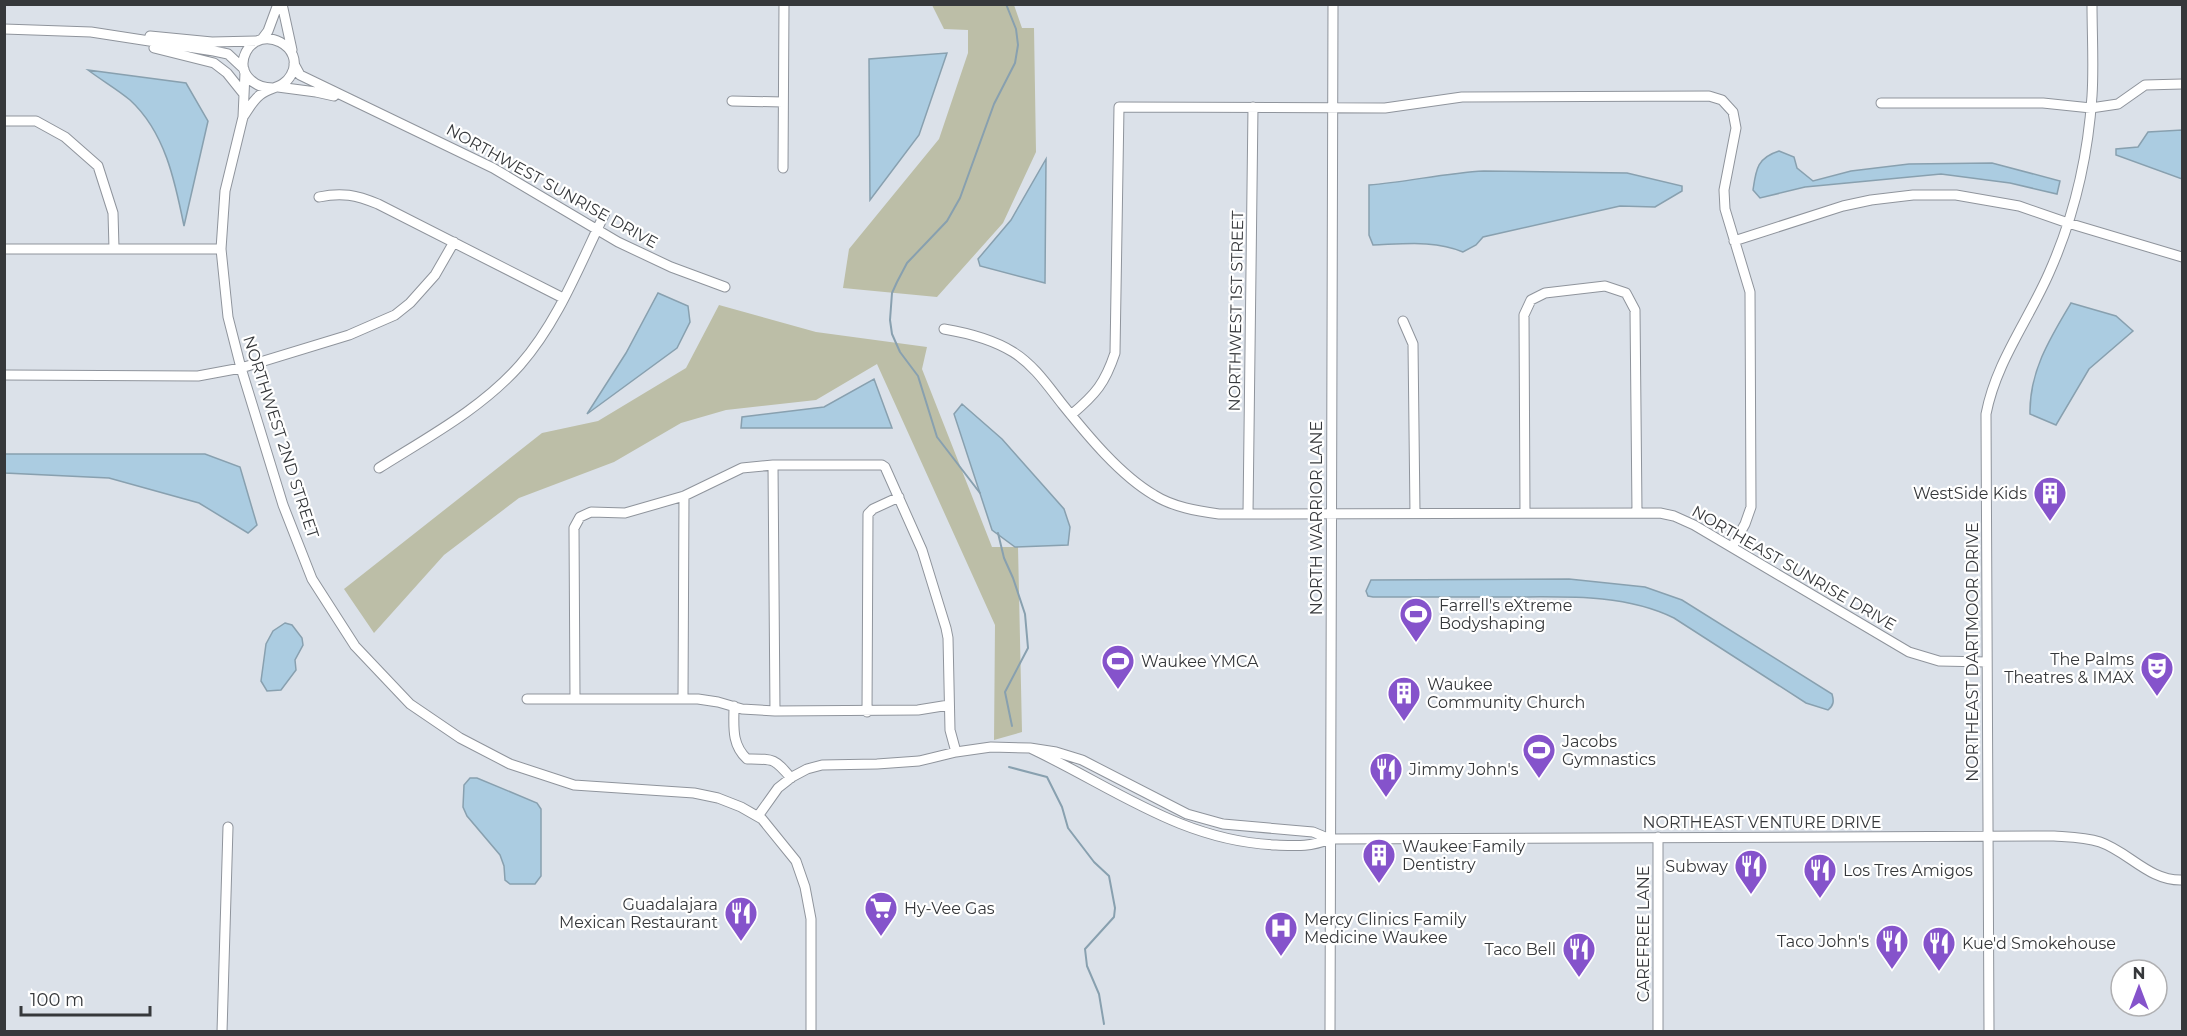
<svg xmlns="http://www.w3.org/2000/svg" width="2187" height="1036" font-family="Montserrat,sans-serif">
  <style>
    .green { fill: #bcbea7 }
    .water { fill: #abcce1; stroke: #88a0af; stroke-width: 1.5 }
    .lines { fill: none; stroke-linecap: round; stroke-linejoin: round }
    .stream { stroke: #88a0af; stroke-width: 2 }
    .minor-casing { stroke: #8f949c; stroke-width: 11 }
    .minor { stroke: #fff; stroke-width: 9 }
    .labels { text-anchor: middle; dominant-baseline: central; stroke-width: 4.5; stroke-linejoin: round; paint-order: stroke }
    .street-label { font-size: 16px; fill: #36383b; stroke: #fff }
    .poi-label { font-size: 16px; fill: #36383b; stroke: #fff; text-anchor: start }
  </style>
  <rect width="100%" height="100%" fill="#dbe1e9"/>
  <!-- green -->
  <path class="green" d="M 932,5 L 1014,5 L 1022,28 L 1034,28 L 1036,152 L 1003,223 L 937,297 L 843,288 L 849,249 L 939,139 L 968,53 L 968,30 L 944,29 Z
    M 719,305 L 816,332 L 927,347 L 922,369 L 992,547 L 1018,547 L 1022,732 L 994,740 L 995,625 L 877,364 L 816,400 L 726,410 L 681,423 L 614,462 L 519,498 L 444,555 L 374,633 L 344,589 L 542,433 L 598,421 L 686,368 Z"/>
  <!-- water -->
  <path class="water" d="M 947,53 L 919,135 L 870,200 L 869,59 Z
    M 88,70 L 186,83 L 208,121 L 184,226 C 175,181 165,132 130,100 C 117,89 101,80 88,70 Z
    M 2182,130 L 2182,179 L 2116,155 L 2116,149 L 2138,147 L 2148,132 Z
    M 1779,151 L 1794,157 L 1797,168 L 1813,181 L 1851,171 L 1909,164 L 1992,163 L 2060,181 L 2057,194 L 2010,183 L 1941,174 L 1805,187 L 1760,198 L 1753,190 C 1756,169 1757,158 1779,151 Z
    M 1046,159 L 1045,283 L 980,266 L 978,259 L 1011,220 Z
    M 1484,171 L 1627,173 L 1682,186 L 1682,191 L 1655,207 L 1620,206 L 1483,237 L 1476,245 L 1463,252 C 1435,240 1404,244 1373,245 L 1369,235 L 1369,185 C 1407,182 1445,173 1484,171 Z
    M 658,293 L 688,306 L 690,322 L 677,348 L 587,414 L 626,353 Z
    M 2071,303 L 2116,316 L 2133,331 L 2089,369 L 2056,425 L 2030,414 C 2029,372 2050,338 2071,303 Z
    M 874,379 L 892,428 L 741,428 L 742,417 L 824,407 Z
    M 962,404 L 1002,439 L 1064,509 L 1070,527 L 1068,545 L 1015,547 L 992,530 L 954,414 Z
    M 5,454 L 205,454 L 240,467 L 257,525 L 248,533 L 199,503 L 109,478 L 5,473 Z
    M 1569,579 L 1645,587 L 1682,600 L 1832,694 C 1834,701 1834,705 1828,710 L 1806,703 L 1674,618 C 1623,593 1562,597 1507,597 C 1462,597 1417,597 1373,597 L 1368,596 L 1366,591 L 1371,580 Z
    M 285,623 L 292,625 L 302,638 L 303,645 L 295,660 L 296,670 L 281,690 L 267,691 L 261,681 L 266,644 L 273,631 Z
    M 470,778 L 477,778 L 537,803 L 541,809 L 541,876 L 535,884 L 510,884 L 505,880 L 504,866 L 500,855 L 467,816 L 463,807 L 464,785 Z"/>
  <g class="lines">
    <!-- stream -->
    <path class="stream" d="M 980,493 L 937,437 L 918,376 L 900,352 L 892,334 L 890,320 L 892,293 L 897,282 L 907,263 L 947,221 L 960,198 L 994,104 L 1015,63 L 1018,45 L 1016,29 L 1006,4
      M 998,533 L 1004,558 L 1013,578 L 1025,614 L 1028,648 L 1005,692 L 1012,726
      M 1009,767 L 1047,777 L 1062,807 L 1068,828 L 1094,862 L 1109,876 L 1115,908 L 1114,917 L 1085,949 L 1087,966 L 1099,994 L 1104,1024"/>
    <defs>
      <path id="minor" d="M 282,4 L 292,50
        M 4,29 L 91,32 L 214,51 L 228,54 L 244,69
        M 150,36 L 212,42 L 258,41
        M 262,39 L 268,31 L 278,4
        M 154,48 L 214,63 L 227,73 L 243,93
        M 294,64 L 300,75 L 493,168 L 618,242 L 671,267 L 725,287
        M 245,73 L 243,117 L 225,191 L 221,249 L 228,317 L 241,368 L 283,505 L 312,579 L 355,646 L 410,704 L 460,738 L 510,764 L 574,785 L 694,793 L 718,798 L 741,807 L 762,819 L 796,861 L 805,887 L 811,919 L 811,1032
        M 278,87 L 316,92 L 334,96
        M 732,101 L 783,102
        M 1881,103 L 2043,103 L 2091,108 L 2118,104 L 2145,85 L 2182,84
        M 243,117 C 248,110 253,100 260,95 C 270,87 284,88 291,75 C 307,47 261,23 246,52 C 236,72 253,88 273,88
        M 4,121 L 36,121 L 65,137 L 98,166 L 113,213 L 114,248
        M 783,168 L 784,4
        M 319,197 C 342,192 356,195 378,204 L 563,298
        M 1734,241 L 1843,206 L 1871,200 L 1913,195 L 1956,195 L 2019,206 L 2068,223 L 2182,257
        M 4,249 L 221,249
        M 1403,321 L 1413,344 L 1415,513
        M 944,329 C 968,333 992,339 1013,352 C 1034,365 1048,386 1063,405 C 1088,436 1120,475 1154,495 C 1173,507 1197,511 1219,514 L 1660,513 L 1674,516 L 1694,525 L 1909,652 L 1939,661 L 1987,662
        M 4,375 L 198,376 L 241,368 L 349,335 L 395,315 L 410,303 L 435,275 L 454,242
        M 1071,415 C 1096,394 1105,383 1115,353 L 1119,107 L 1385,108 L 1462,97 L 1709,96 L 1722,100 L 1733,112 L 1736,128 L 1724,190 L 1725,209 L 1750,292 L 1751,507 L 1745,524 L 1732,547
        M 773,465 L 775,711
        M 379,468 C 428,437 481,409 520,365 C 558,322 580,264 605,213
        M 1525,513 L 1524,315 L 1531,300 L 1545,293 L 1605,286 L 1626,293 L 1635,310 L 1637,512
        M 1248,514 L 1253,107
        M 527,699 L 698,699 L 718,702 L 742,709 L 775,711 L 918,710 L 949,705
        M 575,699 L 574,528 L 580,517 L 591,512 L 625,513 L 684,496 L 742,468 L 773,465 L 882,465 L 885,467 L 922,550 L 946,628 L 948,638 L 950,730 L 956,752
        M 683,699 L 684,496
        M 734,706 C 734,726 731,744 747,759 C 774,759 774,758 791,778
        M 867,712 L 868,514 L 873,509 L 899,497
        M 1030,748 C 1113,787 1181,841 1276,845 C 1298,846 1309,847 1330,839 L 2054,836 C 2069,837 2085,837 2100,842 C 2129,852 2149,881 2182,880
        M 758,816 L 778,788 L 792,777 L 807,769 L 822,765 L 877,764 L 919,761 L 956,752 L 991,747 L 1030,748 L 1056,752 L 1082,760 L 1187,814 L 1223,824 L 1313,832 L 1330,839
        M 1658,837 L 1658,1032
        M 222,1032 L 228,827
        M 1330,1032 L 1333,4
        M 1989,1032 L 1986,414 C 1996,362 2028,321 2049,273 C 2074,217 2088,156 2092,96 C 2094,66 2092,35 2092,4"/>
    </defs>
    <!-- minor casing -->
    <use href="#minor" class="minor-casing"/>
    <!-- minor -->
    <use href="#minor" class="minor"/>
  </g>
  <!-- icons -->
  <defs>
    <symbol id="building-pin" viewBox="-11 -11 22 30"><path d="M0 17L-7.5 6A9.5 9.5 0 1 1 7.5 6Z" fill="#8553cb" stroke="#fff"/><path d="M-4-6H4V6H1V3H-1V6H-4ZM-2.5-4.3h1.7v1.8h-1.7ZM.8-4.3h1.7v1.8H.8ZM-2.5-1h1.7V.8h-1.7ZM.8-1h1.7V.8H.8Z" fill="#fff"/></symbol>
    <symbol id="stadium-pin" viewBox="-11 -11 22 30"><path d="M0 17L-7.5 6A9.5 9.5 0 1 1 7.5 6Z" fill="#8553cb" stroke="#fff"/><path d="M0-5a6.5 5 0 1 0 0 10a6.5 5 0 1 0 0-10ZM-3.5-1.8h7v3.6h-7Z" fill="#fff"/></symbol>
    <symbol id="theatre-pin" viewBox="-11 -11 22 30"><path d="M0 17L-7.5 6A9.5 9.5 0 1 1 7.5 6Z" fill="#8553cb" stroke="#fff"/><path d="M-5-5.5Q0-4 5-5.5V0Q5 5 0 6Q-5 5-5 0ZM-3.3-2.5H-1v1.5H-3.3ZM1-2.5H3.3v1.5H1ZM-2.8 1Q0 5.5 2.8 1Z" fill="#fff"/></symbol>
    <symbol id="restaurant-pin" viewBox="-11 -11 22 30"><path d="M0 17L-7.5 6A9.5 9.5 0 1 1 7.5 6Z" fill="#8553cb" stroke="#fff"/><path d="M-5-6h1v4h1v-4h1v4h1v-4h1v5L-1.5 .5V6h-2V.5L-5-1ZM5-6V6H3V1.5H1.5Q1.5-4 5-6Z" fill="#fff"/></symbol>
    <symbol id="supermarket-pin" viewBox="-11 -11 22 30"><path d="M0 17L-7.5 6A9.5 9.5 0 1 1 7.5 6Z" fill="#8553cb" stroke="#fff"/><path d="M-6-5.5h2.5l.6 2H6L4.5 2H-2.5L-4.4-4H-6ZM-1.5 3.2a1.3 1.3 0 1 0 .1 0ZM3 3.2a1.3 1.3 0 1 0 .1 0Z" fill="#fff"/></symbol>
    <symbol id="hospital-pin" viewBox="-11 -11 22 30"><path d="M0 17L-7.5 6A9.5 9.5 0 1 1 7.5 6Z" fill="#8553cb" stroke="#fff"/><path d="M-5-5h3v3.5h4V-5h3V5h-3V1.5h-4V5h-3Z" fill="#fff"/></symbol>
  </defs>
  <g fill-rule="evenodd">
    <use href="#building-pin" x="2031" y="474" width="38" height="52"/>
    <use href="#stadium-pin" x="1397" y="595" width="38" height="52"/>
    <use href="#stadium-pin" x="1099" y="642" width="38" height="52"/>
    <use href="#theatre-pin" x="2138" y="649" width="38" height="52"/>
    <use href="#building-pin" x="1385" y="674" width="38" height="52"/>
    <use href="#stadium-pin" x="1520" y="731" width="38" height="52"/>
    <use href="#restaurant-pin" x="1367" y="750" width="38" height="52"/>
    <use href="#building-pin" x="1360" y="836" width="38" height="52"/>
    <use href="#restaurant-pin" x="1732" y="847" width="38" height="52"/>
    <use href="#restaurant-pin" x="1801" y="851" width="38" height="52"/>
    <use href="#supermarket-pin" x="862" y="889" width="38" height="52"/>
    <use href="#restaurant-pin" x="722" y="894" width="38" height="52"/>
    <use href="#hospital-pin" x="1262" y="909" width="38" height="52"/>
    <use href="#restaurant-pin" x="1873" y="922" width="38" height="52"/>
    <use href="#restaurant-pin" x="1920" y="924" width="38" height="52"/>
    <use href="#restaurant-pin" x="1560" y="930" width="38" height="52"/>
  </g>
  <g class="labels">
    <!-- street labels -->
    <g class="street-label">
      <text transform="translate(552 186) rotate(29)">NORTHWEST SUNRISE DRIVE</text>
      <text transform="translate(1236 311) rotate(-89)">NORTHWEST 1ST STREET</text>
      <text transform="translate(281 437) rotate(72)">NORTHWEST 2ND STREET</text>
      <text transform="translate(1316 518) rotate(-90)">NORTH WARRIOR LANE</text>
      <text transform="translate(1794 568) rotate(30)">NORTHEAST SUNRISE DRIVE</text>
      <text transform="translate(1972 652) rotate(-90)">NORTHEAST DARTMOOR DRIVE</text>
      <text x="1762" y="822">NORTHEAST VENTURE DRIVE</text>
      <text transform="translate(1643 934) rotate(-90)">CAREFREE LANE</text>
    </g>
    <!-- poi labels -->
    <g class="poi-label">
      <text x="2027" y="493" text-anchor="end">WestSide Kids</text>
      <text x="1439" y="605">Farrell's eXtreme<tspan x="1439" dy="18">Bodyshaping</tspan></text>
      <text x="2134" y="659" text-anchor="end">The Palms<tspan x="2134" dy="18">Theatres &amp; IMAX</tspan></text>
      <text x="1141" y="661">Waukee YMCA</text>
      <text x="1427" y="684">Waukee<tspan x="1427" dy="18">Community Church</tspan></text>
      <text x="1562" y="741">Jacobs<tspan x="1562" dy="18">Gymnastics</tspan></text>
      <text x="1409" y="769">Jimmy John's</text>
      <text x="1402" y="846">Waukee Family<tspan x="1402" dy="18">Dentistry</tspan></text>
      <text x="1728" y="866" text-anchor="end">Subway</text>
      <text x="1843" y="870">Los Tres Amigos</text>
      <text x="718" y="904" text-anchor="end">Guadalajara<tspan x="718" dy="18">Mexican Restaurant</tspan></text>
      <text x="904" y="908">Hy-Vee Gas</text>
      <text x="1304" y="919">Mercy Clinics Family<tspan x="1304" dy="18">Medicine Waukee</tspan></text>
      <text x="1869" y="941" text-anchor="end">Taco John's</text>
      <text x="1962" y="943">Kue'd Smokehouse</text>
      <text x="1556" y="949" text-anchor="end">Taco Bell</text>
    </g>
  </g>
  <!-- border -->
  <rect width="2187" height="1036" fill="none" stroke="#36383b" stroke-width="12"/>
  <!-- north arrow -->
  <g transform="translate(2139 988)"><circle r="28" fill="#ffffff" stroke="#afafb1" stroke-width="1.5"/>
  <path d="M0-4.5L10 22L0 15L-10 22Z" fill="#8553cb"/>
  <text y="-9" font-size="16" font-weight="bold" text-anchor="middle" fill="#36383b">N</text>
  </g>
  <!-- scale -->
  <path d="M21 1006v9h129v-9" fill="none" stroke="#36383b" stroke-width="3"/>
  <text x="30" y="1006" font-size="18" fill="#36383b" stroke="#ffffff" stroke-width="4.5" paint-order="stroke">100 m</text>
</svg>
